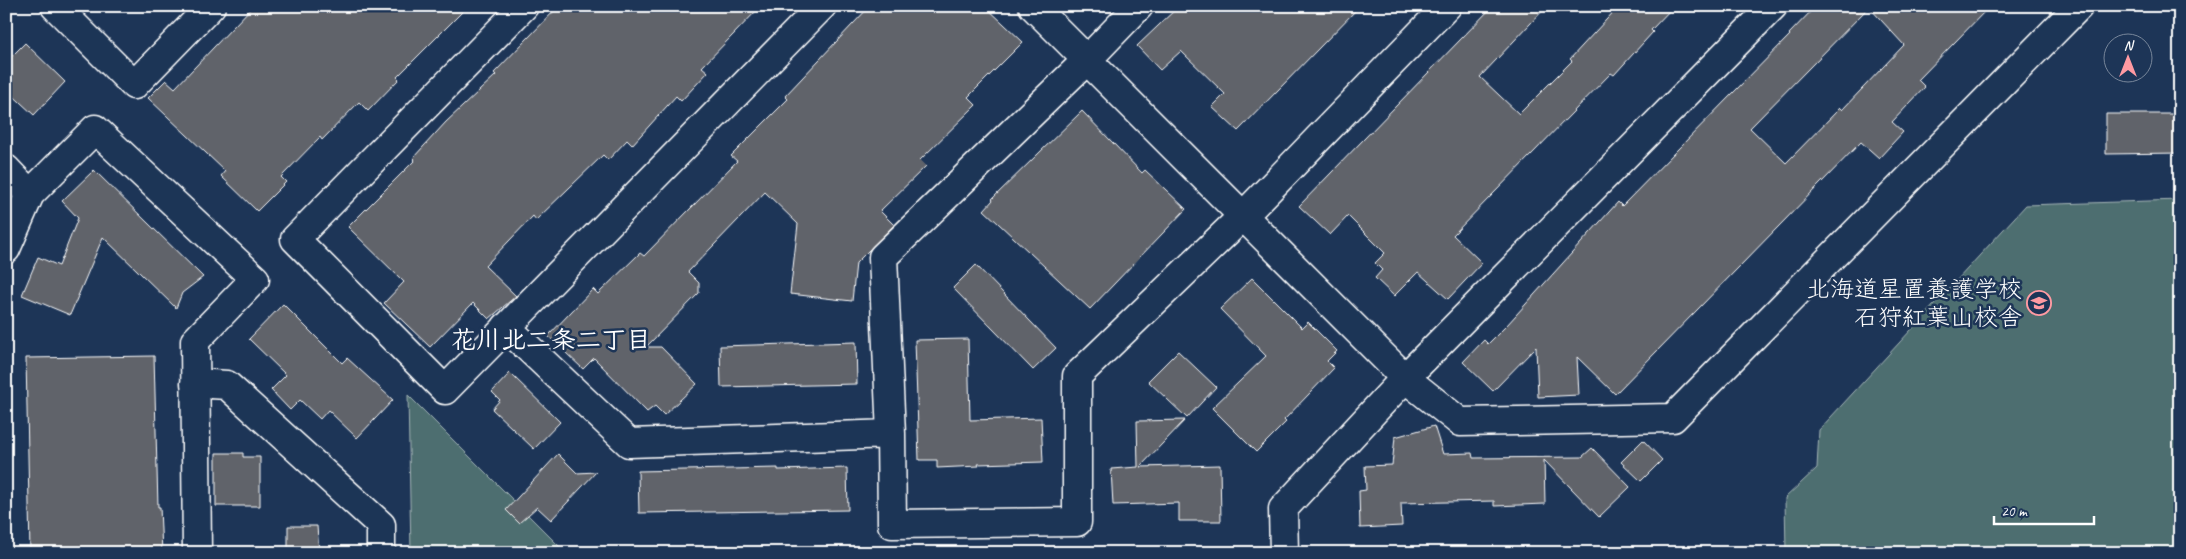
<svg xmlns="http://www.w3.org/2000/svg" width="2186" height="559" font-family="Caveat,'Klee One',sans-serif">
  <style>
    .green { fill: #4d6e6f; stroke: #a6b6b7 }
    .building { fill: #61646b; stroke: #fff; fill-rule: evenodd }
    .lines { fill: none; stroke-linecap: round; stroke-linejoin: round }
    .street-casing { stroke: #fff; stroke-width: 31 }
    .street { stroke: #1d3557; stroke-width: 28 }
    .labels { text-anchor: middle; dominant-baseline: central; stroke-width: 5; stroke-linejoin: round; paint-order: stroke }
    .poi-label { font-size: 24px; fill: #fff; stroke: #1d3557; text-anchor: end }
    .neighbourhood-label { font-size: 25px; font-weight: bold; fill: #fff; stroke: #1d3557 }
  </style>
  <rect width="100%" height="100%" fill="#1d3557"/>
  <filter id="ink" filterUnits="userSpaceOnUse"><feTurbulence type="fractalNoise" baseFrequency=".02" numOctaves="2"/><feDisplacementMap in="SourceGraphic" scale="10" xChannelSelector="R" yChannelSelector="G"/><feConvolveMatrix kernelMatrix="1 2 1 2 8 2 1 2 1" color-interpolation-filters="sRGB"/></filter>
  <g filter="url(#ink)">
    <!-- green -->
    <path class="green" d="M 2180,200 L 2180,553 L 1786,553 L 1785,498 L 1817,468 L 1819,430 L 2026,205 Z
      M 408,395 L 566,553 L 411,553 Z"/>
    <!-- building -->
    <path class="building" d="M 253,6 L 468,6 L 397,77 L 399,79 L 368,111 L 359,102 L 322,140 L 320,137 L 281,177 L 286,182 L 257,211 L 221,176 L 225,171 L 148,98 L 166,80 L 175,88 Z
      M 559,6 L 761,6 L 702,67 L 708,72 L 681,101 L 676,96 L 632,145 L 627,140 L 608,160 L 603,155 L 536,220 L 533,216 L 485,266 L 516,296 L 489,319 L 473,303 L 430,347 L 384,303 L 404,282 L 348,227 L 415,160 L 413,158 L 446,122 L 496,75 L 494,73 Z
      M 870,6 L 985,6 L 1023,42 L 968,97 L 976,105 L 920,160 L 926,166 L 880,211 L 894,225 L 856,263 L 852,301 L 790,294 L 798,224 L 765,192 L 688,272 L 699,283 L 699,293 L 646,347 L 661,347 L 697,384 L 664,415 L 655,406 L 647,412 L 594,358 L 583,369 L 548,336 L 593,289 L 598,294 L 640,253 L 644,256 L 737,161 L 731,156 L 788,99 L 785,96 Z
      M 1179,6 L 1360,6 L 1238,131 L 1212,107 L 1225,94 L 1181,51 L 1160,70 L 1137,46 Z
      M 1493,6 L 1547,6 L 1480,77 L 1519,114 L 1572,61 L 1570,59 L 1619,6 L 1674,6 L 1651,30 L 1653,32 L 1614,75 L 1611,73 L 1453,235 L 1482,263 L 1448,299 L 1418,272 L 1394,296 L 1375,278 L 1382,270 L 1375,263 L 1385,253 L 1348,216 L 1330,235 L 1299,206 Z
      M 1816,6 L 1990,6 L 1918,80 L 1925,87 L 1892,122 L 1903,132 L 1879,158 L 1861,142 L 1615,394 L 1577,357 L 1579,395 L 1538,397 L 1536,347 L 1493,391 L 1463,362 L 1484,340 L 1488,344 L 1507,325 L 1618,202 L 1622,206 L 1790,35 L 1789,34 ZM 1869,7 L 1904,45 L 1842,110 L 1840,108 L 1786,163 L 1750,128 Z
      M 25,43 L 65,82 L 34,115 L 6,89 L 6,62 Z
      M 1082,111 L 1142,173 L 1145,170 L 1186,209 L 1090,309 L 984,210 L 993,200 L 992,199 Z
      M 2106,114 L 2180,114 L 2180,153 L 2106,154 Z
      M 94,170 L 203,277 L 182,293 L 176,308 L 103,237 L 70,315 L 22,295 L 38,257 L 59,266 L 78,218 L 62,201 Z
      M 976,265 L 1056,348 L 1033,370 L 953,288 Z
      M 1252,278 L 1302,328 L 1308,322 L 1337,351 L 1327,361 L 1334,368 L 1284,420 L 1286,422 L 1256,452 L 1212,408 L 1266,356 L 1220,309 Z
      M 283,304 L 342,363 L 347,358 L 393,400 L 357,438 L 328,410 L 320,419 L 300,400 L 290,410 L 271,390 L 286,375 L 249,339 Z
      M 968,339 L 970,420 L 1041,418 L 1043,462 L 978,464 L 979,466 L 937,468 L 937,460 L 919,460 L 915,340 Z
      M 856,342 L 857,384 L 721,387 L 720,346 Z
      M 1178,351 L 1216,387 L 1187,418 L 1148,381 Z
      M 154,356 L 158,507 L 160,507 L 162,553 L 30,553 L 26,358 Z
      M 510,373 L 560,422 L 534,449 L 492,409 L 500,400 L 492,392 Z
      M 1185,420 L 1140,467 L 1220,465 L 1221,521 L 1179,521 L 1179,503 L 1113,505 L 1111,469 L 1138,467 L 1137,421 Z
      M 1434,426 L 1443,454 L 1472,453 L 1473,458 L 1582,457 L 1592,448 L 1630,487 L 1599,517 L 1544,460 L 1545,504 L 1494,506 L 1494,501 L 1401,503 L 1402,526 L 1360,528 L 1359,491 L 1366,490 L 1365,466 L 1392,465 L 1395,437 Z
      M 1643,440 L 1662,460 L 1641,481 L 1621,462 Z
      M 216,453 L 243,453 L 243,457 L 260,457 L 260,506 L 216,506 Z
      M 558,454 L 577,473 L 596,472 L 551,520 L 537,507 L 519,523 L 506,510 Z
      M 778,468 L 778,470 L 847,468 L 848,510 L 639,513 L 638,471 Z
      M 288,526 L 317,526 L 319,553 L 288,553 Z"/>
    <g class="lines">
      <defs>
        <path id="street" d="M 55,6 L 134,85 L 211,6
          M 524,6 L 295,239 L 445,390 L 822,6
          M 1033,6 L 1405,378 L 1283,509 L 1284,553
          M 1139,6 L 1087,60 L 883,257 L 891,434 L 892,524 L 1077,522 L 1077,376 L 1243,216 L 1447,6
          M 1773,6 L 1405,378 L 1460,422 L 1673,418 L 2079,6
          M 6,169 L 30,194
          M 6,249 L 30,194 L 95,129 L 255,279 L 195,341 L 197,553
          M 506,327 L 629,443 L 891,434
          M 195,383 L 227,385 L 381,525 L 381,553"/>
      </defs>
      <!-- street casing -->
      <use href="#street" class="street-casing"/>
      <!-- street -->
      <use href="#street" class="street"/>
    </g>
  </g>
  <!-- icons -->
  <defs>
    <symbol id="school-ring" viewBox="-11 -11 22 22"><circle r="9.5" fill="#1d3557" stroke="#ff9aa2" stroke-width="1.5"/><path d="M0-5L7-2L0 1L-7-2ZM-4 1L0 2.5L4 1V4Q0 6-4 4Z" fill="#ff9aa2"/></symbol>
  </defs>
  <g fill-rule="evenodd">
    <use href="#school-ring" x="2025" y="289" width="28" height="28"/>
  </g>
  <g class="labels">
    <!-- poi labels -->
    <g class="poi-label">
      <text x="2022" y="289">北海道星置養護学校<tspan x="2022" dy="28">石狩紅葉山校舎</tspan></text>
    </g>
    <!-- neighbourhood labels -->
    <g class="neighbourhood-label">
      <text x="551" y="340">花川北二条二丁目</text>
    </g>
  </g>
  <!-- margin -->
  <rect width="2186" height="559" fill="none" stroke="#1d3557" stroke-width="25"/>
  <rect x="12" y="12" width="2161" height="534" fill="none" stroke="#fff" stroke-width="2" filter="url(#ink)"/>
  <!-- north arrow -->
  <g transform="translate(2128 58)"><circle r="24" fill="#1d3557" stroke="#77869a"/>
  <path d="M0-4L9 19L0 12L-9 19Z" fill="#ff9aa2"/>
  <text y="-8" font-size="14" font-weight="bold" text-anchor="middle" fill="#ffffff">N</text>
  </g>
  <!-- scale -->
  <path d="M1994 516v8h100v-8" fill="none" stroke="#ffffff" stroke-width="2.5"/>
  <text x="2001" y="516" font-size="15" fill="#ffffff" stroke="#1d3557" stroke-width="4" paint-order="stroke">20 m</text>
</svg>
